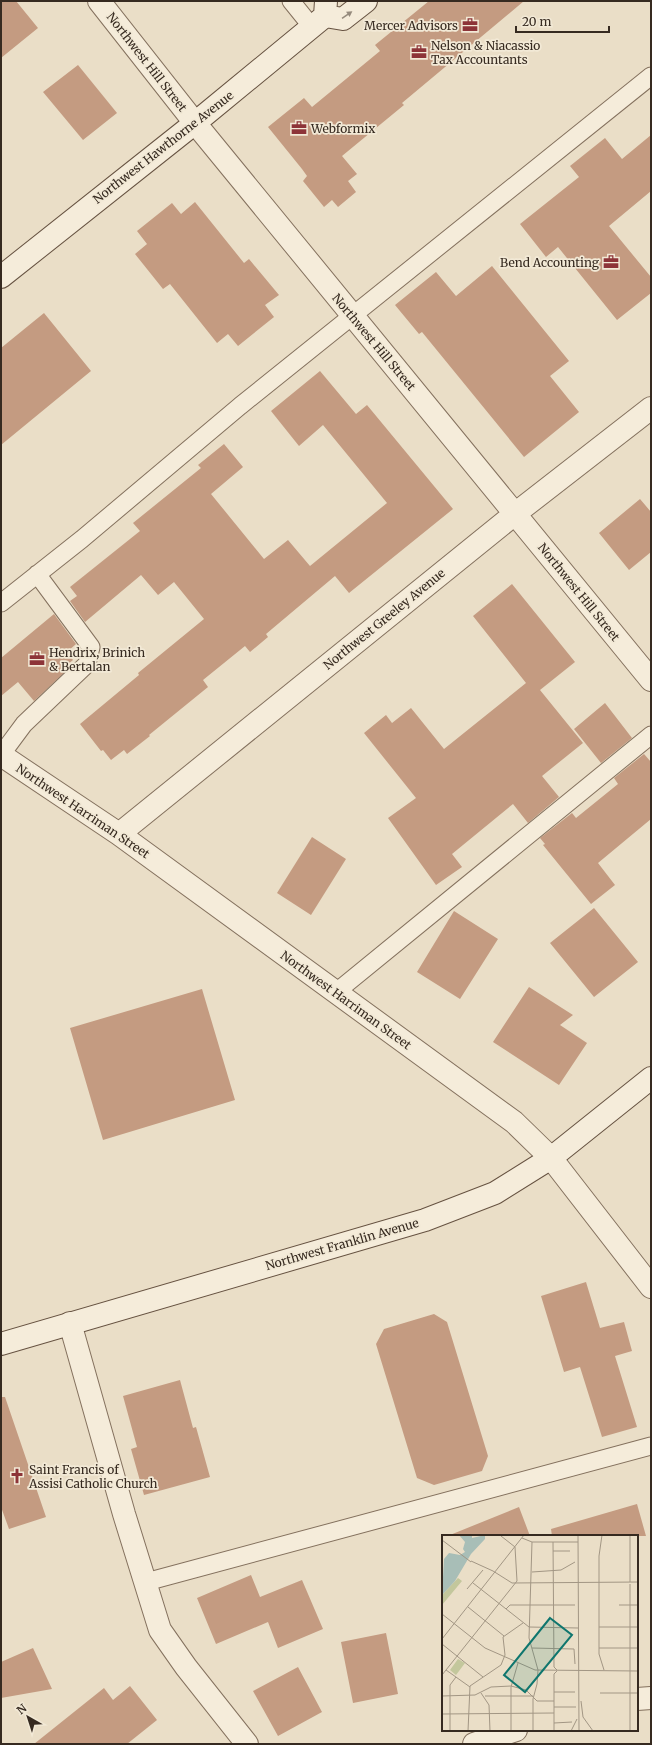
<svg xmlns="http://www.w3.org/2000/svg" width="652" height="1745" font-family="Merriweather,serif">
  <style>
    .building { fill: #c49b81 }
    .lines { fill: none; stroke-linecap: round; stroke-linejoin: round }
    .lane-casing { stroke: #84715e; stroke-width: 19 }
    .street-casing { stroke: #84715e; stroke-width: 24 }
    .secondary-casing { stroke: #665241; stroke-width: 24 }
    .lane { stroke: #f5ecda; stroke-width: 17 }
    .street { stroke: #f5ecda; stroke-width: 22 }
    .secondary { stroke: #f5ecda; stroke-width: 22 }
    .oneway { fill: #968b7d }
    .labels { text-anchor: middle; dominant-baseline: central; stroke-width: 3.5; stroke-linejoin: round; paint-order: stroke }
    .poi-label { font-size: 12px; fill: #362a20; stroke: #f2e9d6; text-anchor: start }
    .street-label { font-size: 12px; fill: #362a20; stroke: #f2e9d6 }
    .inset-road { fill: none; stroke: #a29684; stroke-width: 1 }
    .view { fill: #0f766e; fill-opacity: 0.15; stroke: #0f766e; stroke-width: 2 }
    .inset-edge { fill: none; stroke: #362a20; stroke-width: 2 }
  </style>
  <rect width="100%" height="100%" fill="#eadec7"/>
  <!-- building -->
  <path class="building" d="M 1,1 L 16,1 L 38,28 L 1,58 Z
    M 429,1 L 524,1 L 402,103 L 404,105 L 342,156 L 357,174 L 348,181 L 356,192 L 338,207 L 332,200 L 324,207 L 303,181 L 307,176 L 302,169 L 268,127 L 304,98 L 312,107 L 380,51 L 375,45 Z
    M 78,65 L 117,113 L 83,140 L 43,92 Z
    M 651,135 L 651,191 L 609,226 L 651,277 L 651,293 L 617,320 L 558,247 L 546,257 L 520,224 L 579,177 L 570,166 L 605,138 L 622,159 Z
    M 195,202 L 244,263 L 249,259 L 279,295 L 265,305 L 274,317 L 238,346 L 228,334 L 217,343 L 170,284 L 163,289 L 135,254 L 147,244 L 137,231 L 172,203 L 181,214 Z
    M 492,266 L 569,361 L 550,376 L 579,412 L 524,457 L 422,332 L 419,334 L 395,305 L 436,272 L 456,296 Z
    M 44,313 L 91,371 L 1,445 L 1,348 Z
    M 320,371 L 356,414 L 367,405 L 453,509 L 349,593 L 335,576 L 266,634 L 268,637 L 250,652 L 245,646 L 203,680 L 208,687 L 149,735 L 150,736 L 127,754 L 124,750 L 111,760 L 103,750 L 101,751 L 80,724 L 139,675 L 138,673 L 204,619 L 174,582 L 158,595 L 141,575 L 85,622 L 70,601 L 77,596 L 70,587 L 140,531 L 133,523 L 201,468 L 198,465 L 224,444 L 243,467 L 211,494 L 264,559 L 288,540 L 310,566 L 387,503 L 323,425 L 299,446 L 271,411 Z
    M 640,499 L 651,512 L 651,552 L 629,570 L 599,533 Z
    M 512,584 L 575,662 L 540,690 L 583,743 L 542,776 L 559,797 L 528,823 L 513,804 L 452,854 L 462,867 L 436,885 L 388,818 L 416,798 L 364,733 L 386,715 L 392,723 L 411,708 L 444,749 L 526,683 L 473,616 Z
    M 54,614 L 76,644 L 67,652 L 73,660 L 63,668 L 66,671 L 34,701 L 18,682 L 1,696 L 1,658 Z
    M 605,703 L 632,738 L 601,763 L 574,729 Z
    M 644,754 L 651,762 L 651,819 L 598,863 L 615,885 L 591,904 L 543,845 L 545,844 L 540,838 L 572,813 L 576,818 L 618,784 L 614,778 Z
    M 312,837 L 346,859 L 311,915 L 277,893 Z
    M 594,908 L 638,962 L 594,997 L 550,943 Z
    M 454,911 L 498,939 L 460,999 L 417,972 Z
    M 529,987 L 573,1015 L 560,1025 L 587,1043 L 559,1085 L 493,1042 Z
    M 202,989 L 235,1100 L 103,1140 L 70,1028 Z
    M 586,1282 L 600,1328 L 624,1322 L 632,1351 L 615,1356 L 637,1427 L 602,1437 L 580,1367 L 564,1372 L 541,1296 Z
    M 434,1314 L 447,1322 L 488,1456 L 482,1471 L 434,1485 L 417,1478 L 376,1344 L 384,1329 Z
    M 180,1380 L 193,1428 L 196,1427 L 210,1477 L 144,1495 L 131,1449 L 137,1447 L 123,1396 Z
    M 1,1397 L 5,1397 L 46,1517 L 9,1529 L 1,1507 Z
    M 637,1504 L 646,1536 L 552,1536 L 551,1529 Z
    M 519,1507 L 530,1536 L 451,1536 L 450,1535 Z
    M 251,1575 L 260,1597 L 302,1580 L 323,1629 L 278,1648 L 268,1622 L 216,1644 L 197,1598 Z
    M 386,1633 L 398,1694 L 353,1703 L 341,1642 Z
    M 33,1648 L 52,1689 L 1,1698 L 1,1662 Z
    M 298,1667 L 322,1712 L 278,1736 L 253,1691 Z
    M 130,1686 L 157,1720 L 127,1744 L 34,1744 L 104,1688 L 113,1700 Z"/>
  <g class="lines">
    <defs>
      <path id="lane" d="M 291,1 L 312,27
        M 1,603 L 82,539 L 240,406 L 651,76
        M 1,755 L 24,724 L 87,664 L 91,647 L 37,574
        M 335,993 L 651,735
        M 146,1582 L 651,1446"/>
      <path id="street" d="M 99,1 L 195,123 L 651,680
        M 1,755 L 119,834 L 514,1122 L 551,1158 L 651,1287
        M 119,834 L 516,513 L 651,408
        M 70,1323 L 124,1514 L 160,1630 L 186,1667 L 247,1744
        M 637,1699 L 651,1698
        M 474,1744 L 516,1730"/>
      <path id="secondary" d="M 325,16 L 343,19 L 366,1
        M 1,277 L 195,123 L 325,16 L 326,1
        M 1,1344 L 425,1220 L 495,1193 L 551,1158 L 651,1078"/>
    </defs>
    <!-- lane casing -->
    <use href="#lane" class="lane-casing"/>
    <!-- street casing -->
    <use href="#street" class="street-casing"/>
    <!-- secondary casing -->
    <use href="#secondary" class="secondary-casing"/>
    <!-- lane -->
    <use href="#lane" class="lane"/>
    <!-- street -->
    <use href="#street" class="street"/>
    <!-- secondary -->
    <use href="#secondary" class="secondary"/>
  </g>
  <!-- one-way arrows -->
  <defs><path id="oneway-solid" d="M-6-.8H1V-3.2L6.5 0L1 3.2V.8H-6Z"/></defs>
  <use class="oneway" href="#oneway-solid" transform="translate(347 15) rotate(-34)"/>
  <!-- icons -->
  <defs>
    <symbol id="office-bare" viewBox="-9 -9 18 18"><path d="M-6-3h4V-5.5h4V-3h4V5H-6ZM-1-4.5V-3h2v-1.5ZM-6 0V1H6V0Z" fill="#8d3438" stroke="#f2e9d6" stroke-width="2.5" paint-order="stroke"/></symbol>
    <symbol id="church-bare" viewBox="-9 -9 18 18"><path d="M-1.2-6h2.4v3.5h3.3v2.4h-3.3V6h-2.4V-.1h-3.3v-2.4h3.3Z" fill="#8d3438" stroke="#f2e9d6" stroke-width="2.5" paint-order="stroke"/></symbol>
  </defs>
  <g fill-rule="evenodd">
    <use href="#office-bare" x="459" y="14" width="22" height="22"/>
    <use href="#office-bare" x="408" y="41" width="22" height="22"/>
    <use href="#office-bare" x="288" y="117" width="22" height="22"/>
    <use href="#office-bare" x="600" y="251" width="22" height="22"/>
    <use href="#office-bare" x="26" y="648" width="22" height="22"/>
    <use href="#church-bare" x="6" y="1465" width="22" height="22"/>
  </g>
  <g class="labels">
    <!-- poi labels -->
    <g class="poi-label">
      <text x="458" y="25" text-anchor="end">Mercer Advisors</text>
      <text x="431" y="45">Nelson &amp; Niacassio<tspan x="431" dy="14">Tax Accountants</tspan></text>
      <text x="311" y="128">Webformix</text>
      <text x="599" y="262" text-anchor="end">Bend Accounting</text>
      <text x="49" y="652">Hendrix, Brinich<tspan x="49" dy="14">&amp; Bertalan</tspan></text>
      <text x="29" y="1469">Saint Francis of<tspan x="29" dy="14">Assisi Catholic Church</tspan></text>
    </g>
    <!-- street labels -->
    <g class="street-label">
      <text transform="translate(147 62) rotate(52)">Northwest Hill Street</text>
      <text transform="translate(163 147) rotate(-38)">Northwest Hawthorne Avenue</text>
      <text transform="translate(374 342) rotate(50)">Northwest Hill Street</text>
      <text transform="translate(579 592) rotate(51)">Northwest Hill Street</text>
      <text transform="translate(384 619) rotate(-39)">Northwest Greeley Avenue</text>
      <text transform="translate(83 811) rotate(34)">Northwest Harriman Street</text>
      <text transform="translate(346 1000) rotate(36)">Northwest Harriman Street</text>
      <text transform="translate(342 1244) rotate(-16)">Northwest Franklin Avenue</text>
    </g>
  </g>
  <!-- overview -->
  <g transform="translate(442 1535)">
    <rect width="196" height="196" fill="#eadec7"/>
    <path d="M 16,43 L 20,46 L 0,70 L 0,60 ZM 16,124 L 23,128 L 14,140 L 8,135 Z" fill="#c3c79c"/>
    <path d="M 17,0 L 30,0 L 30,3 L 43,0 L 43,4 L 29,19 L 13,46 L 0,60 L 2,24 L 7,18 L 18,20 L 23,17 L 21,14 L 23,7 Z" fill="#a8beb7"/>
    <path class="inset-road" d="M 136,0 L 137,196M 160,0 L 157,21 L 157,119 L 162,135M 188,0 L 188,47M 59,1 L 73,12M 80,3 L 90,7 L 136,7M 0,5 L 29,27M 90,7 L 87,103 L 96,135 L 95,149 L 91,164 L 91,196M 111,7 L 112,132 L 115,135M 111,16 L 128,16M 29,26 L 51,36 L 70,48 L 196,47M 90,37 L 119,35 L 133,27M 31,48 L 87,92M 188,49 L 188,196M 25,54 L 41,35M 177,70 L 196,70M 26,72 L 62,101M 64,74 L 68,70 L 133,70M 0,79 L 43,113 L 93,135 L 196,136M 87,92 L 136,93M 157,92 L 196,92M 0,104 L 82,0M 0,109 L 41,142M 90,113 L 132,114 L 133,129M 157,113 L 196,113M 4,135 L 28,152M 0,140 L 75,46 L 73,12M 112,157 L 133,157M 39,158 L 47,170 L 48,196M 158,158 L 196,158M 0,161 L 33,160 L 49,152 L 69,151 L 84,155 L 95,166 L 112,166M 43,161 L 91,161M 139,166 L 141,182 L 151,196M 112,172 L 134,172M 0,179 L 112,178M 112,188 L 130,187M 8,196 L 8,150 L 14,142M 26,196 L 28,151 L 59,130 L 63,120 L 61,102 L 81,88M 69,196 L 69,152 L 76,128M 112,196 L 112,139 L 115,136M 129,196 L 135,184"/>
    <path class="view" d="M 108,83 L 130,100 L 83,157 L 62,140 Z"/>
    <rect width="196" height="196" class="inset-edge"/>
  </g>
  <!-- border -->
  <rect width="652" height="1745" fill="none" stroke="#362a20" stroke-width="4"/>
  <!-- north arrow -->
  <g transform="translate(28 1717) rotate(321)" stroke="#f2e9d6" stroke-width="3" paint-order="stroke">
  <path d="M0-3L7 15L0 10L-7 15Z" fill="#362a20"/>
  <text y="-6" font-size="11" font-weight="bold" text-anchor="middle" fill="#362a20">N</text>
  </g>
  <!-- scale -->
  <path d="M516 26v6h93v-6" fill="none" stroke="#362a20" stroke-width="2"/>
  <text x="522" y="26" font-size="12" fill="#362a20" stroke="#f2e9d6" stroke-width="3" paint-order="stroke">20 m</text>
</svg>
